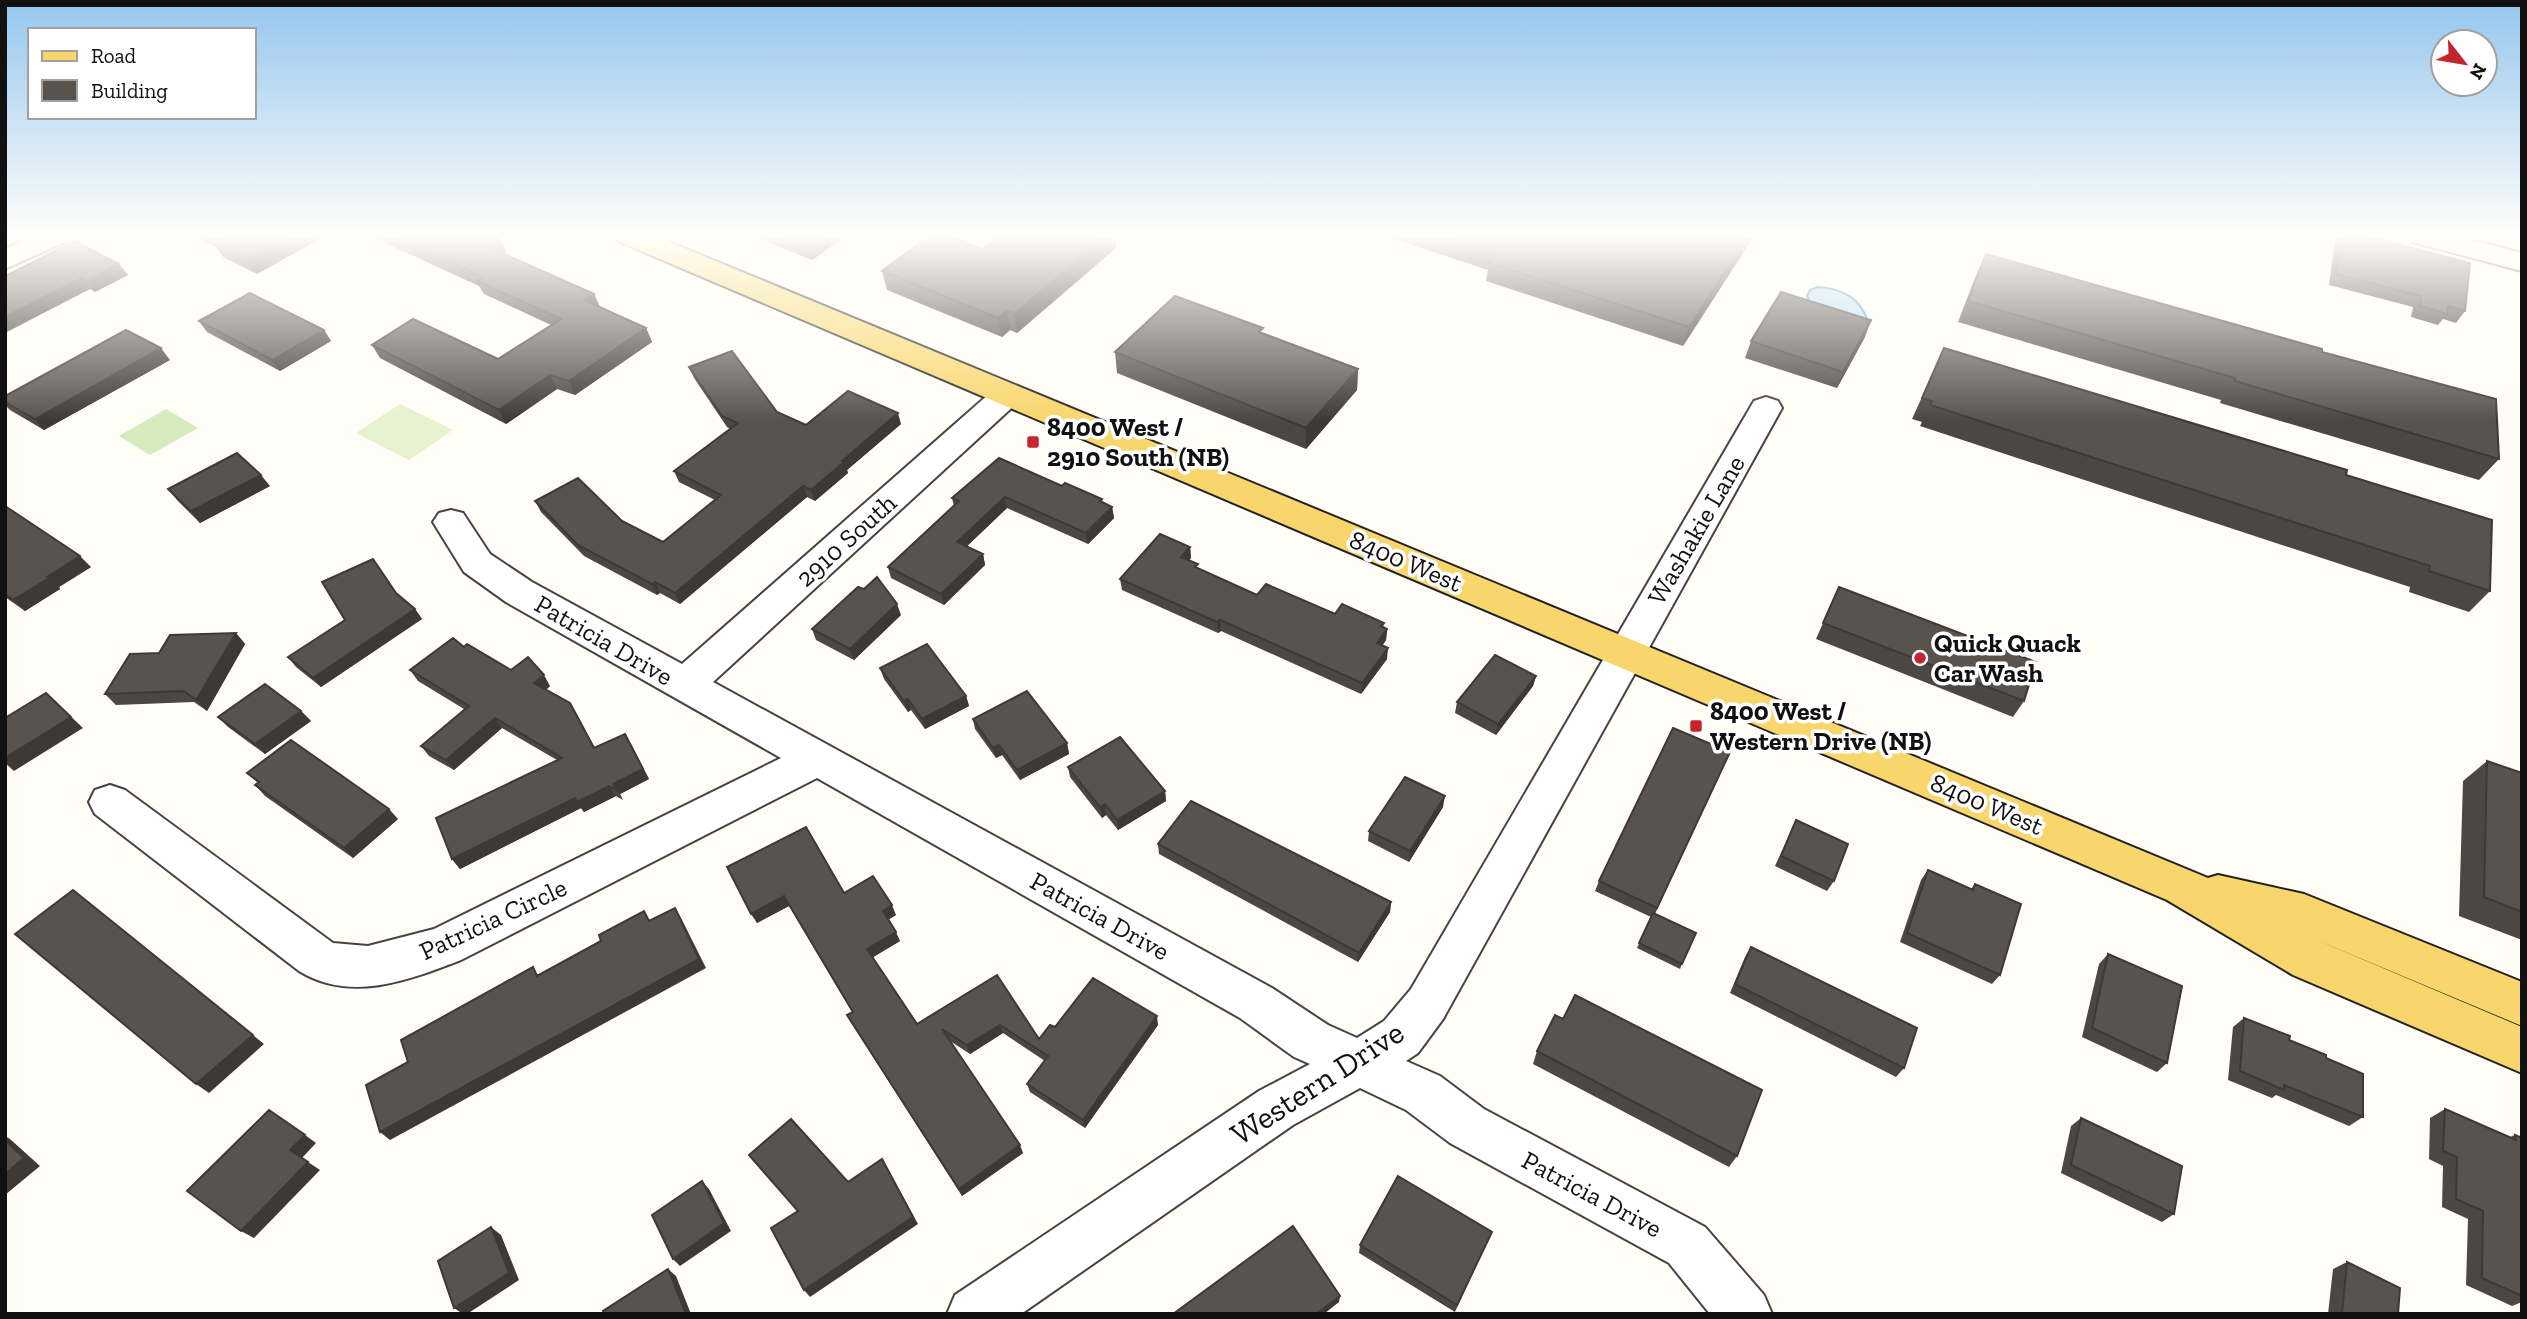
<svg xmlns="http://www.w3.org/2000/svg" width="2527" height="1319" font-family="'Zilla Slab',serif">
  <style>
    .green { fill: #d5ebbd }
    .pitch { fill: #e6f2cf }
    .water { fill: #b9e0f7; stroke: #3f96cf; stroke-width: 2 }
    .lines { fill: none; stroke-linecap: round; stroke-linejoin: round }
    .street-casing { stroke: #444; stroke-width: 4 }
    .primary-casing { stroke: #222; stroke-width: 4 }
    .street { fill: #fff; fill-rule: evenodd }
    .primary { fill: #f9d66b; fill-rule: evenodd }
    .wall { fill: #4d4742 }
    .shaded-wall { fill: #3f3936 }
    .building { fill: #5a524d; stroke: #3f3936; stroke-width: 2 }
    .poi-dot { fill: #c4262e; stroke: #fff; stroke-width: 2.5 }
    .labels { text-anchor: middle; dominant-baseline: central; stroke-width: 7; stroke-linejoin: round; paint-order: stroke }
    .poi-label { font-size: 26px; font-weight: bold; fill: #111; stroke: #fff; text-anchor: start }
    .street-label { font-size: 26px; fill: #111; stroke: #fff }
    .near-street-label { font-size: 32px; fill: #111; stroke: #fff }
  </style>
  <rect width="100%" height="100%" fill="#fffdf5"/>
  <!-- green -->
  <path class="green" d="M 166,409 L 198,428 L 150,455 L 119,436 Z"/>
  <!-- pitch -->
  <path class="pitch" d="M 400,404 L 453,430 L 409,460 L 356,433 Z"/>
  <!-- water -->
  <path class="water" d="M 1817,287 C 1841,288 1861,298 1868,322 L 1810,303 L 1807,296 L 1810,290 Z"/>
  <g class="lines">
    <defs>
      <path id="street" d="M 32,236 L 69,236 L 65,242 L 5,269 L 5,249 Z
        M 2408,236 L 2456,236 L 2522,253 L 2522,271 L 2412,242 Z
        M 1008,384 L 1019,387 L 1024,394 L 1019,401 L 713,682 L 1272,988 L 1328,1025 L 1357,1038 L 1384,1021 L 1411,989 L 1754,401 L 1766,397 L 1778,401 L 1782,408 L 1443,1019 L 1418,1053 L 1406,1061 L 1440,1076 L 1484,1109 L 1705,1227 L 1764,1295 L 1772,1314 L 1710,1314 L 1669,1263 L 1450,1143 L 1406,1110 L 1360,1088 L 1293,1125 L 1021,1314 L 947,1314 L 955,1295 L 1259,1091 L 1310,1064 L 1294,1057 L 1240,1018 L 817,778 L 461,960 C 409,980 351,1003 299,971 L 95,814 L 89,802 L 95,790 L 110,785 L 125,790 L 333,943 L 368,946 L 434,929 L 781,758 L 506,602 L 464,572 L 433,522 L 439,513 L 451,510 L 463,513 L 490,554 L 532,582 L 682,664 L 997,387 Z"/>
      <path id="primary" d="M 616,236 L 655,236 L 2208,878 L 2218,875 L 2304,894 L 2522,982 L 2522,1026 L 2312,938 L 2522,1027 L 2522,1073 L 2293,975 L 2167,900 L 620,242 Z"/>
    </defs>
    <!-- street casing -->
    <use href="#street" class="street-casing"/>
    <!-- primary casing -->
    <use href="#primary" class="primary-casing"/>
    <!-- street -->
    <use href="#street" class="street"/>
    <!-- primary -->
    <use href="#primary" class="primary"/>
  </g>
  <!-- wall -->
  <path class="wall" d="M 194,236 L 325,236 L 257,274 L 223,257 L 216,247 Z
    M 370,236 L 494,236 L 506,252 L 503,254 L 594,294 L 600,307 L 646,328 L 652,342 L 575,395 L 557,389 L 506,424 L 380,358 L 372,345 L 498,359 L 551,325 L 484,294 L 479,286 Z
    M 752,236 L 846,236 L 812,260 Z
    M 1395,236 L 1754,236 L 1683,346 L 1486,281 L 1488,270 L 1394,239 Z
    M 2338,236 L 2366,236 L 2465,311 L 2456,323 L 2443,319 L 2438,325 L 2411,317 L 2413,307 L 2329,285 L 2335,241 Z
    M 1117,239 L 1115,241 L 1116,248 L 1017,333 L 1010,330 L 1002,337 L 887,290 L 882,271 L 982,249 Z
    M 1986,254 L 2322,352 L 2499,459 L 2479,480 L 2220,403 L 2221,400 L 1958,322 L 1976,275 Z
    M 128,275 L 95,292 L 90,289 L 5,276 Z
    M 199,321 L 324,330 L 331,341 L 280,371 L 207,332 Z
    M 1263,333 L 1358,369 L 1357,390 L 1306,449 L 1117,373 L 1115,352 Z
    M 1865,337 L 1837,388 L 1745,358 L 1751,341 Z
    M 1944,348 L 2346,475 L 2490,591 L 2469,612 L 2409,592 L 2410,587 L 1920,426 L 1922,422 L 1912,419 Z
    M 170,360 L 44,430 L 10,410 L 5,405 L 5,396 Z
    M 689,367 L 777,412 L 806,425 L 901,424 L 847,470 L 848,473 L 815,501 L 807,497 L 680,604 L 660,593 L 657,595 L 584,556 L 541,512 L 535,501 L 622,521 L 663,542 L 715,500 L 679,482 L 674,471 L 730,429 L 727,427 L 694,378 Z
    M 270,486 L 200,523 L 177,500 L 168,489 Z
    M 1062,486 L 1102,499 L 1102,502 L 1112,507 L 1114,518 L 1088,544 L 1007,508 L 967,546 L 983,554 L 985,565 L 944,605 L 891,578 L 888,567 L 954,506 L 952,498 Z
    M 5,506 L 91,567 L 59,587 L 60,589 L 25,611 L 5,597 Z
    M 1190,547 L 1191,558 L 1189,560 L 1198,569 L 1257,595 L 1335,614 L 1384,623 L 1383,627 L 1387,629 L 1386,640 L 1382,646 L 1387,659 L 1361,694 L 1221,631 L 1218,633 L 1122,590 L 1120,579 Z
    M 380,568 L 397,595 L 415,609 L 422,619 L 321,687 L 296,667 L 288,657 L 345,620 Z
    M 1839,587 L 2024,701 L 2013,717 L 1816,639 Z
    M 901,615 L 854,660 L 816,640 L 812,629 Z
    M 236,633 L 245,644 L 207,711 L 194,702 L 116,705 L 105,694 L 159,653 Z
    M 464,647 L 511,670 L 550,686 L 546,690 L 576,713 L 595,748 L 631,744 L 649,779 L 620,794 L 623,800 L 616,796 L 584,812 L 581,808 L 460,869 L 452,859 L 557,760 L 502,728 L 454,770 L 429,756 L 421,746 L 464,709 L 418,681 L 410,670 Z
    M 880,668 L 966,696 L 969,706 L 925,729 L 911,710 L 908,712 L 884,679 Z
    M 1536,676 L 1533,686 L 1496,735 L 1455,713 L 1457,702 Z
    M 301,711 L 311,721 L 265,754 L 228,727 L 218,717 Z
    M 973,719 L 1067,743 L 1069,754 L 1020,780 L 1002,755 L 996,758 L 975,729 Z
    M 1730,752 L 1655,914 L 1682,964 L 1680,969 L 1637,948 L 1651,917 L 1595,891 L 1599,881 Z
    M 2487,761 L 2522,773 L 2522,940 L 2459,916 L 2463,781 Z
    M 1068,767 L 1165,791 L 1166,801 L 1118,830 L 1106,815 L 1102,818 L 1070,777 Z
    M 247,773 L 398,819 L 353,858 L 265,796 L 255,785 L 258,783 Z
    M 1443,807 L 1409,862 L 1368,841 L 1369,831 Z
    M 1796,820 L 1834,881 L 1827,891 L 1775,866 Z
    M 1158,844 L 1391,902 L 1390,912 L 1358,962 L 1159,854 Z
    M 727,867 L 844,893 L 896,915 L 888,920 L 900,941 L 872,958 L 917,1024 L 997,975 L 1039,1039 L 1055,1027 L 1158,1025 L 1085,1128 L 1030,1092 L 1027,1084 L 1045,1061 L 1003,1033 L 970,1054 L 950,1041 L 1023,1153 L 962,1196 L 852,1024 L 847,1015 L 852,1012 L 789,906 L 757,923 Z
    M 1928,870 L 1971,889 L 1975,884 L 2000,975 L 1992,984 L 1900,942 L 1921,880 Z
    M 1751,947 L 1904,1068 L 1896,1077 L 1730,993 L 1745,957 Z
    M 2108,954 L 2167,1063 L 2157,1072 L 2082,1037 L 2099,964 Z
    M 2244,1018 L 2326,1058 L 2363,1117 L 2349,1126 L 2276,1095 L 2272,1098 L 2228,1080 L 2233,1027 Z
    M 1537,1051 L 1737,1156 L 1729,1167 L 1533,1064 Z
    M 2445,1109 L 2510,1137 L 2515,1135 L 2522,1138 L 2522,1302 L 2512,1306 L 2466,1285 L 2468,1219 L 2442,1207 L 2443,1166 L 2429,1159 L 2430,1118 Z
    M 2081,1118 L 2174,1214 L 2162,1222 L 2061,1173 L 2071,1126 Z
    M 1492,1232 L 1455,1312 L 1359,1253 L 1360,1245 Z
    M 2347,1262 L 2398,1314 L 2328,1314 L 2333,1269 Z"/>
  <!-- shaded-wall -->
  <path class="shaded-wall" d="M 292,236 L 325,236 L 257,274 L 248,260 Z
    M 829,236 L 846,236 L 812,260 L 809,251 Z
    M 1106,236 L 1116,236 L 1117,239 L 1115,241 L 1116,248 L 1017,333 L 1014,314 Z
    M 1748,236 L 1754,236 L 1683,346 L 1689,327 Z
    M 500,238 L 506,252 L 493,260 L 486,246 Z
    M 119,264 L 128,275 L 95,292 L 87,281 Z
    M 82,278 L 90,289 L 5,333 L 5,317 Z
    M 594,294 L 600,307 L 584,300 Z
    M 1007,311 L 1010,330 L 1002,337 L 998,318 Z
    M 1871,320 L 1865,337 L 1837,388 L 1843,372 Z
    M 646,328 L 652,342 L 575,395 L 569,381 Z
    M 324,330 L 331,341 L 280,371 L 272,360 Z
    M 161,348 L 170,360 L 44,430 L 35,419 Z
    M 1358,369 L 1357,390 L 1306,449 L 1306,428 Z
    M 550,375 L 557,389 L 506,424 L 499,410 Z
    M 898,413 L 901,424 L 847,470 L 848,473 L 815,501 L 811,490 L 842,461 Z
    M 261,475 L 270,486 L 200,523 L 191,511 Z
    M 803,486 L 807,497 L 680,604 L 675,593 Z
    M 1005,497 L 1007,508 L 960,553 L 957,542 Z
    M 1112,507 L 1114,518 L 1088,544 L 1086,533 Z
    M 1190,547 L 1191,558 L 1182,568 L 1181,557 Z
    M 983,554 L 985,565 L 944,605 L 941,594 Z
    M 80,556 L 91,567 L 59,587 L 60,589 L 25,611 L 13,600 L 47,577 Z
    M 655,582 L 660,593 L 657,595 L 652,584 Z
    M 897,604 L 901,615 L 854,660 L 850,649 Z
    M 415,609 L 422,619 L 321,687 L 313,678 Z
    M 1220,620 L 1221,631 L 1218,633 L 1217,622 Z
    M 1387,629 L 1386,640 L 1376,654 L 1377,643 Z
    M 236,633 L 245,644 L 207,711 L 196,700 Z
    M 1388,648 L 1387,659 L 1361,694 L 1362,683 Z
    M 544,675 L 550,686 L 541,694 L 534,683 Z
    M 1536,676 L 1533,686 L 1496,735 L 1498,724 Z
    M 46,693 L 83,728 L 14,771 L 5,763 L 5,758 Z
    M 966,696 L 969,706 L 925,729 L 922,719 Z
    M 908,699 L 911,710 L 908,712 L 904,701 Z
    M 301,711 L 311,721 L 265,754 L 255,744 Z
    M 495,718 L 502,728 L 454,770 L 446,760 Z
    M 625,734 L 649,779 L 620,794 L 623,800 L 613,784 Z
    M 1067,743 L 1069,754 L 1020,780 L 1017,770 Z
    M 999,745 L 1002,755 L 996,758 L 993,748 Z
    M 609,786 L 616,796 L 584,812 L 581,808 L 460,869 L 452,859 L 575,798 Z
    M 1165,791 L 1166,801 L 1118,830 L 1117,820 Z
    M 1445,796 L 1443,807 L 1409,862 L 1410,851 Z
    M 1105,804 L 1106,815 L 1102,818 L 1100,807 Z
    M 389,809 L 398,819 L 353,858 L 344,848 Z
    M 784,896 L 789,906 L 757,923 L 751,914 Z
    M 86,900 L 264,1044 L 209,1093 L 196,1084 Z
    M 1391,902 L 1390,912 L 1358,962 L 1359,953 Z
    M 892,905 L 896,915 L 887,920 L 883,911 Z
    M 675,908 L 681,918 L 706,968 L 390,1140 L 380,1132 Z
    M 896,932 L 900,941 L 871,958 L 867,949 Z
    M 1157,1016 L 1158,1025 L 1085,1128 L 1083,1120 Z
    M 1000,1025 L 1003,1033 L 970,1054 L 967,1045 Z
    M 305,1135 L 316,1143 L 302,1158 L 290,1150 Z
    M 5,1136 L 10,1139 L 40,1166 L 5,1195 Z
    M 1020,1145 L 1023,1153 L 962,1196 L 959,1189 Z
    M 882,1159 L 918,1224 L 810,1297 L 804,1290 Z
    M 308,1162 L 320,1170 L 254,1238 L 241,1231 Z
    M 702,1181 L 709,1189 L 731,1231 L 680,1266 L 673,1259 Z
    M 491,1227 L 501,1235 L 519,1280 L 467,1314 L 463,1314 L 454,1308 Z
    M 668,1269 L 676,1276 L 691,1314 L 686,1314 Z
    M 1340,1296 L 1339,1302 L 1324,1314 L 1316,1314 Z"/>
  <!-- building -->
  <path class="building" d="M 212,236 L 292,236 L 248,260 L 214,244 L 221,240 Z
    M 392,236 L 494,236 L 500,238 L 486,246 L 594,294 L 584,300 L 646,328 L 569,381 L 550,375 L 499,410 L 372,345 L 413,319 L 498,359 L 561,319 L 477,281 L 483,277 Z
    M 773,236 L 829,236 L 809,251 Z
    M 929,236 L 948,236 L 982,249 L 1000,236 L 1106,236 L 1014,314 L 1007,311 L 998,318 L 882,271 Z
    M 1444,236 L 1748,236 L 1689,327 L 1489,263 L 1497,253 Z
    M 2342,236 L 2366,236 L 2470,263 L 2465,311 L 2448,306 L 2447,314 L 2420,306 L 2421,296 L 2336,274 Z
    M 75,241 L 119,264 L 87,281 L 82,278 L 5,317 L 5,276 Z
    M 1986,254 L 2322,349 L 2322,352 L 2496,399 L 2499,459 L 2235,381 L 2235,378 L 1968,301 Z
    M 1781,292 L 1871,320 L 1843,372 L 1751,341 Z
    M 250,293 L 324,330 L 272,360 L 199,321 Z
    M 1175,296 L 1263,328 L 1259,332 L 1358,369 L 1306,428 L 1115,352 Z
    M 126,330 L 161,348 L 35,419 L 5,402 L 5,396 Z
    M 1944,348 L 2347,470 L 2346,475 L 2492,520 L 2490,591 L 2429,571 L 2430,566 L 1930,405 L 1932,401 L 1922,398 Z
    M 732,351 L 777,412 L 806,425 L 848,391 L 898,413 L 842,461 L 844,462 L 811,490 L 803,486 L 675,593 L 655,582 L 652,584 L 578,545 L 535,501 L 578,478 L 622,521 L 663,542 L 721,495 L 674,471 L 738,423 L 722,416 L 689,367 Z
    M 237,453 L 261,475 L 191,511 L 168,489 Z
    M 999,458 L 1062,486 L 1065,483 L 1102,499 L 1100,501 L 1112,507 L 1086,533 L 1005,497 L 957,542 L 983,554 L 941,594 L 888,567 L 959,501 L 952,498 Z
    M 5,506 L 80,556 L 47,577 L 49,578 L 13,600 L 5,594 Z
    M 1160,534 L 1190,547 L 1181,557 L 1198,564 L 1195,567 L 1257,595 L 1266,584 L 1335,614 L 1342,604 L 1384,623 L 1381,626 L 1387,629 L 1377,643 L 1388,648 L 1362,683 L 1220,620 L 1217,622 L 1120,579 Z
    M 373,559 L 396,593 L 415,609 L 313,678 L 288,657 L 345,620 L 322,582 Z
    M 877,577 L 897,604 L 850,649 L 812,629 L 858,587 L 864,589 Z
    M 1839,587 L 2036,662 L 2024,701 L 1823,623 Z
    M 236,633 L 196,700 L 184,691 L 105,694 L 130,654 L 159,653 L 170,635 Z
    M 453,638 L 464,647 L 467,644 L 511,670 L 528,657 L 544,675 L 534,683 L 570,703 L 594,748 L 625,734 L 643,769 L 613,784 L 617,790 L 609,786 L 577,802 L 575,798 L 452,859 L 436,818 L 562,758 L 495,718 L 446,760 L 421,746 L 469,706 L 410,670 Z
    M 927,644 L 966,696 L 922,719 L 908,699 L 904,701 L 880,668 Z
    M 1495,655 L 1536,676 L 1498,724 L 1457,702 Z
    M 265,684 L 301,711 L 255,744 L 218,717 Z
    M 1027,691 L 1067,743 L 1017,770 L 999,745 L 993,748 L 973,719 Z
    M 46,693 L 71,717 L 5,758 L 5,718 Z
    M 1673,728 L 1730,752 L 1657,908 L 1599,881 Z
    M 1120,737 L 1165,791 L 1117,820 L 1105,804 L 1100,807 L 1068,767 Z
    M 291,740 L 389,809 L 344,848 L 255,785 L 259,782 L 247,773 Z
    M 2487,761 L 2522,773 L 2522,912 L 2484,897 Z
    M 1405,777 L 1445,796 L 1410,851 L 1369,831 Z
    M 1191,801 L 1391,902 L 1359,953 L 1158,844 Z
    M 1796,820 L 1848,844 L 1834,881 L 1781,856 Z
    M 806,827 L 844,893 L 873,876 L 892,905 L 883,911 L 896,932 L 867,949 L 917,1024 L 997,975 L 1039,1039 L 1050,1025 L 1055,1027 L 1093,978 L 1157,1016 L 1083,1120 L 1027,1084 L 1048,1056 L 1000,1025 L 967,1045 L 942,1029 L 1020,1145 L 959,1189 L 847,1015 L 853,1012 L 784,896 L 751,914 L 727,867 Z
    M 1928,870 L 1973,890 L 1975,884 L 2021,904 L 2000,975 L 1907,933 Z
    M 73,890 L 253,1035 L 196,1084 L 15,934 Z
    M 675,908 L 699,959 L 380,1132 L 366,1085 L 408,1062 L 401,1040 L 533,967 L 537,976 L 601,941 L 599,935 L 644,911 L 649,921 Z
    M 1653,913 L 1696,933 L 1682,964 L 1639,943 Z
    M 1751,947 L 1917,1028 L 1904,1068 L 1735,984 Z
    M 2108,954 L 2182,986 L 2167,1063 L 2092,1028 Z
    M 1575,995 L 1762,1090 L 1737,1156 L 1537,1051 L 1555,1015 L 1563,1019 Z
    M 2244,1018 L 2290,1036 L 2289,1040 L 2326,1055 L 2326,1058 L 2363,1074 L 2363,1117 L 2284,1085 L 2284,1090 L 2240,1071 Z
    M 2445,1109 L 2516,1140 L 2515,1135 L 2522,1138 L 2522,1296 L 2482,1278 L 2483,1211 L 2456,1199 L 2457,1157 L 2443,1151 Z
    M 269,1110 L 305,1135 L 290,1150 L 308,1162 L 241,1231 L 187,1191 Z
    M 2081,1118 L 2182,1166 L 2174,1214 L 2071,1165 Z
    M 791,1119 L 848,1182 L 882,1159 L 913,1217 L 804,1290 L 771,1228 L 798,1211 L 749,1155 Z
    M 5,1140 L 24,1158 L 5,1174 Z
    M 1398,1176 L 1492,1232 L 1457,1305 L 1360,1245 Z
    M 702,1181 L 724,1223 L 673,1259 L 652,1215 Z
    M 1293,1226 L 1340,1296 L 1316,1314 L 1173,1314 Z
    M 491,1227 L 509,1273 L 454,1308 L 438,1261 Z
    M 2347,1262 L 2400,1288 L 2398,1314 L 2342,1314 Z
    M 668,1269 L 686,1314 L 604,1314 L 603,1311 Z"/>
  <!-- sky -->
  <linearGradient id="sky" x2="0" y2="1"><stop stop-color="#95c6ee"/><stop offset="0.56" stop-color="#fffefa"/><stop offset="1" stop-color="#fffefa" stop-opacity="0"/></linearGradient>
  <rect width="2527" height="421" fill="url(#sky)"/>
  <!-- markers -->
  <g class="poi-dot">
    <rect x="1026" y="435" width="14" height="14" rx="3.5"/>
    <circle cx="1920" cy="658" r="7"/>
    <rect x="1689" y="719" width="14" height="14" rx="3.5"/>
  </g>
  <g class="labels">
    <!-- poi labels -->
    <g class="poi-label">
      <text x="1047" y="427">8400 West /<tspan x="1047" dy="30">2910 South (NB)</tspan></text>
      <text x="1934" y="643">Quick Quack<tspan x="1934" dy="30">Car Wash</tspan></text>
      <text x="1710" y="711">8400 West /<tspan x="1710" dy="30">Western Drive (NB)</tspan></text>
    </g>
    <!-- street labels -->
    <g class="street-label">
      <text transform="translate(1696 530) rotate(-60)">Washakie Lane</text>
      <text transform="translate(846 540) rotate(-42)">2910 South</text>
      <text transform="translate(1406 561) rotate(23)">8400 West</text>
      <text transform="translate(604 640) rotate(30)">Patricia Drive</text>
      <text transform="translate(1987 804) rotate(23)">8400 West</text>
      <text transform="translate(1100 916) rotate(29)">Patricia Drive</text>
      <text transform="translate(493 919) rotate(-25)">Patricia Circle</text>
      <text transform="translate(1592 1194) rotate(28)">Patricia Drive</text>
    </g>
    <!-- near-street labels -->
    <g class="near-street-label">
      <text transform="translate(1317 1083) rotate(-33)">Western Drive</text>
    </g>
  </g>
  <!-- border -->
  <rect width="2527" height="1319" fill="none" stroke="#111111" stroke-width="14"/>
  <!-- legend -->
  <rect x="28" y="28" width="228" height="91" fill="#ffffff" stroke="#a0a0a0" stroke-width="2"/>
  <rect x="42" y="51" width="35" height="10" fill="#f9d66b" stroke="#a0a0a0" stroke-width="2"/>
  <text x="91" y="63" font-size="21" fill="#111111">Road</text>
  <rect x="42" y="80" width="35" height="21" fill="#5a524d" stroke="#a0a0a0" stroke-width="2"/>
  <text x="91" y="98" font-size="21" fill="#111111">Building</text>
  <!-- north arrow -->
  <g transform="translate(2464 63) rotate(121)"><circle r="33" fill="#ffffff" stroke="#a0a0a0" stroke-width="2"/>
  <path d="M0-5L12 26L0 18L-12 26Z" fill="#c4262e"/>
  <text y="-10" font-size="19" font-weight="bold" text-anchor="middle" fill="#111111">N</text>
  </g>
</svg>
